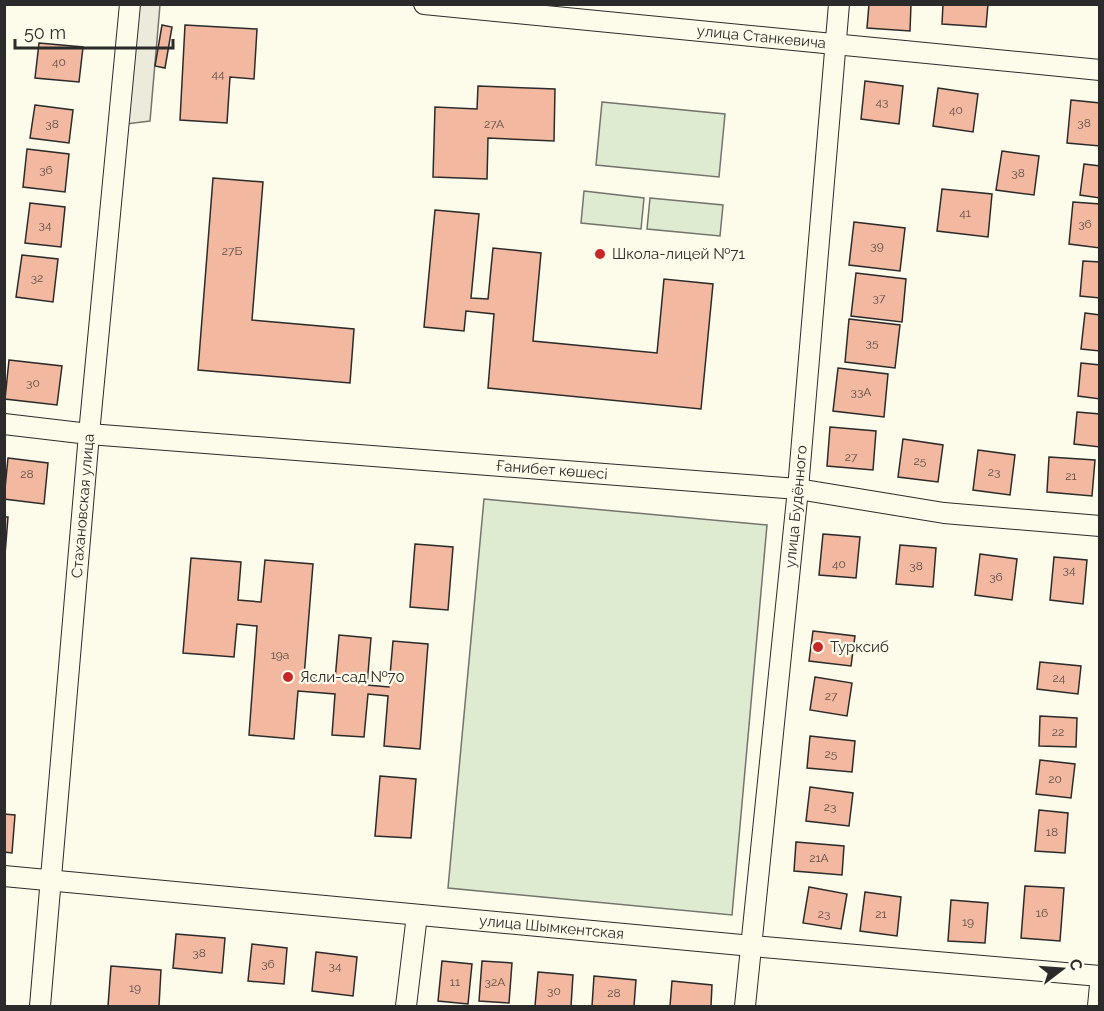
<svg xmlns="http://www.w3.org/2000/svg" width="1104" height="1011" font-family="Raleway,sans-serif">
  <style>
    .green { fill: #deebd1; stroke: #74746e; stroke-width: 1.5 }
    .parking { fill: #eceadb; stroke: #74746e; stroke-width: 1.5 }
    .building { fill: #f2b8a0; stroke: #2b2b2b; stroke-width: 1.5 }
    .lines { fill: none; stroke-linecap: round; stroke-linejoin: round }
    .minor-casing { stroke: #2b2b2b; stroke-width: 22 }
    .minor { stroke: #fdfbea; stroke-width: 20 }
    .poi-dot { fill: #c62828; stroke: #fdfbea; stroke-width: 2 }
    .labels { text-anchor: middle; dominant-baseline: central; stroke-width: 4.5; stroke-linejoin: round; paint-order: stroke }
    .number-label { font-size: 12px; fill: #5d4e48 }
    .street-label { font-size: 15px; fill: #2b2b2b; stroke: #fdfbea }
    .poi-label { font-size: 15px; fill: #2b2b2b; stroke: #fdfbea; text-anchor: start }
  </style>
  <rect width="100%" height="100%" fill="#fdfbea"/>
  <!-- green -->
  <path class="green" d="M 602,102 L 725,114 L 719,177 L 596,165 Z
    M 584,191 L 644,198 L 641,229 L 581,223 Z
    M 650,198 L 723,205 L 720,236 L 647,229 Z
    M 484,499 L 767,525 L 732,915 L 448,888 Z"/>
  <!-- parking -->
  <path class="parking" d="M 130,5 L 160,5 L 150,121 L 118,125 Z"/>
  <!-- building -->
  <path class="building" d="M 869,4 L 911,4 L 910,31 L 867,28 Z
    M 943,4 L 988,4 L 986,27 L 942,24 Z
    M 162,25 L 172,27 L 165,68 L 155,66 Z
    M 185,25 L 257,29 L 254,79 L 230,77 L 227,123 L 180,120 Z
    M 39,43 L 83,47 L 79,82 L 35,78 Z
    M 865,81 L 903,86 L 899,124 L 861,119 Z
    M 478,86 L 555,89 L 554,141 L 488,138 L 487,179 L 433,177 L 435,107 L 477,109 Z
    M 938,88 L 978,94 L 973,132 L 933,126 Z
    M 1071,100 L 1100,103 L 1100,146 L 1067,143 Z
    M 35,105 L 73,110 L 69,143 L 30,138 Z
    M 27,149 L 69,154 L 65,192 L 23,187 Z
    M 1002,151 L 1039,156 L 1034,195 L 996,190 Z
    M 1084,164 L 1100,166 L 1100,198 L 1080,195 Z
    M 213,178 L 263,182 L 252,320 L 354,329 L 350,383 L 198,370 Z
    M 942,189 L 992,194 L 988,237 L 937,231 Z
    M 1073,202 L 1100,204 L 1100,248 L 1069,244 Z
    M 30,203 L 65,207 L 61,247 L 25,243 Z
    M 435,210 L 479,214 L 471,298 L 488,299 L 493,248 L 541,253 L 533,341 L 657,353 L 664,279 L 713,284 L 701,409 L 488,388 L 494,314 L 466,311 L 464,331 L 424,327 Z
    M 854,222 L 905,228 L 900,271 L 849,265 Z
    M 22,255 L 58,259 L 53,302 L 16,297 Z
    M 1083,261 L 1100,262 L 1100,298 L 1080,296 Z
    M 856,273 L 906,279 L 902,322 L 851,316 Z
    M 1085,313 L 1100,315 L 1100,351 L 1081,349 Z
    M 849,319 L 900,325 L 895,368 L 845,362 Z
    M 9,360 L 62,366 L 57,405 L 5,399 Z
    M 1081,363 L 1100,365 L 1100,399 L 1078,396 Z
    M 838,368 L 888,374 L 884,417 L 833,411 Z
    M 1077,412 L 1100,414 L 1100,447 L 1074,444 Z
    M 830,427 L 876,431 L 873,470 L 827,466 Z
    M 903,439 L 943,445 L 938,482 L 898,477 Z
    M 978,450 L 1015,455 L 1010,495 L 973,490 Z
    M 1049,457 L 1095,460 L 1092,496 L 1047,492 Z
    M 8,458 L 48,463 L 44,504 L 4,499 Z
    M 4,517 L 8,517 L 5,555 L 4,555 Z
    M 823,534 L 860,537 L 856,578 L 819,575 Z
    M 415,544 L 453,547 L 448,610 L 410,607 Z
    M 900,545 L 936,548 L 933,587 L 896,584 Z
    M 980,554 L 1017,559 L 1012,600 L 975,595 Z
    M 1054,557 L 1087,560 L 1083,604 L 1050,600 Z
    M 191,558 L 241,562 L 238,600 L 261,602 L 265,560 L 313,564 L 304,677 L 335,680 L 339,635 L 371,638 L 367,685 L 389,687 L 393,641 L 428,644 L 420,749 L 384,746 L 388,696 L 368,694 L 364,737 L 332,735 L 335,694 L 298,691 L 294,739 L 249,735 L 257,626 L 237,624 L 234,657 L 183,653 Z
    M 813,631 L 855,636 L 851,666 L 809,661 Z
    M 1040,662 L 1081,666 L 1078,694 L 1037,689 Z
    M 815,677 L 852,683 L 847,716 L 810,710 Z
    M 1040,716 L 1077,718 L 1076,747 L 1039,746 Z
    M 810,736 L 855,741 L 852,772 L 807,768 Z
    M 1040,760 L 1075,764 L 1071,798 L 1036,794 Z
    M 380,776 L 416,779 L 411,838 L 375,836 Z
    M 810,787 L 853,793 L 849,826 L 806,821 Z
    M 1039,810 L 1068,813 L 1065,853 L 1035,851 Z
    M 4,814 L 15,815 L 12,853 L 4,852 Z
    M 796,842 L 844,846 L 842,875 L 794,871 Z
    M 1025,886 L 1064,888 L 1060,941 L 1021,938 Z
    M 809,887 L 847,894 L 841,929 L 803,923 Z
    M 865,892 L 901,897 L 897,936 L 860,931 Z
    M 951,900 L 988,903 L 985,943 L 948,941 Z
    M 176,934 L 225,938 L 222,973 L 173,968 Z
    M 252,944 L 287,948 L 284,984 L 248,981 Z
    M 316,952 L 357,957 L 353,996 L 312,991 Z
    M 442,961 L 472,964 L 468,1004 L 438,1001 Z
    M 482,961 L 512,963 L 509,1003 L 479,1001 Z
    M 111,966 L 161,970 L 159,1006 L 108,1006 Z
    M 538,972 L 573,975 L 571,1006 L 535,1006 Z
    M 594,976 L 636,980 L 634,1006 L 592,1006 Z
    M 672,981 L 712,985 L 711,1006 L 670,1006 Z"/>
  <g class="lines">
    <defs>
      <g id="minor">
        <path id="s1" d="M 424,4 L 1100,70"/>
        <path id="s2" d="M 4,424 L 89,434 L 798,489 L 944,513 L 1100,526"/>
        <path id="s3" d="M 4,876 L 752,946 L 1100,976"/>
        <path id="s4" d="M 40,1006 L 89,434 L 130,4"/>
        <path d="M 406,1006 L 417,915"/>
        <path id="s5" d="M 745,1006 L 798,489 L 839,4"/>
        <path d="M 1098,1006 L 1100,985"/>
      </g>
    </defs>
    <!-- minor casing -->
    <use href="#minor" class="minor-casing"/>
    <!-- minor -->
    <use href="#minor" class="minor"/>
  </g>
  <!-- markers -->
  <g class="poi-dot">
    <circle cx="600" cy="254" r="6"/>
    <circle cx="818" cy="647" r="6"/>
    <circle cx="288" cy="677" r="6"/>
  </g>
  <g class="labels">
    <!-- number labels -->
    <g class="number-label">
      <text x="59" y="62">40</text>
      <text x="218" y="74">44</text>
      <text x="882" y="102">43</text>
      <text x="956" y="110">40</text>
      <text x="1084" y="123">38</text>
      <text x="52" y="124">38</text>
      <text x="494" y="124">27А</text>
      <text x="46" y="170">36</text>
      <text x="1018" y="173">38</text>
      <text x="965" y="213">41</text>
      <text x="1085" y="224">36</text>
      <text x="45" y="225">34</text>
      <text x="877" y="246">39</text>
      <text x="232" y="251">27Б</text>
      <text x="37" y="278">32</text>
      <text x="879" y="298">37</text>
      <text x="872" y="343">35</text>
      <text x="33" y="383">30</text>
      <text x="861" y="392">33А</text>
      <text x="851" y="457">27</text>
      <text x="920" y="461">25</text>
      <text x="994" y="472">23</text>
      <text x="27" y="474">28</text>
      <text x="1071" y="476">21</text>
      <text x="839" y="564">40</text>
      <text x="916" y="566">38</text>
      <text x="1069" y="570">34</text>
      <text x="996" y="577">36</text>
      <text x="280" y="655">19а</text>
      <text x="1059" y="678">24</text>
      <text x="831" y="696">27</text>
      <text x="1058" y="732">22</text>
      <text x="831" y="754">25</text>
      <text x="1055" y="779">20</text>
      <text x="830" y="807">23</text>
      <text x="1052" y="832">18</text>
      <text x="819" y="858">21А</text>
      <text x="1042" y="913">16</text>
      <text x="824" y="914">23</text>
      <text x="881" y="914">21</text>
      <text x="968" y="922">19</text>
      <text x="199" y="953">38</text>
      <text x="268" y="964">36</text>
      <text x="335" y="966">34</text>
      <text x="455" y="982">11</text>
      <text x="495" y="982">32А</text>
      <text x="135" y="988">19</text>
      <text x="554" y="991">30</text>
      <text x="614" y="993">28</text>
    </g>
    <!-- street labels -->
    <g class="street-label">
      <text stroke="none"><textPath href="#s1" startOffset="339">улица Станкевича</textPath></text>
      <text stroke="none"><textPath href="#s2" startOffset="550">Ғанибет көшесі</textPath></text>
      <text stroke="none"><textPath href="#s4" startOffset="502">Стахановская улица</textPath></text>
      <text stroke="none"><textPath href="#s5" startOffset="502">улица Будённого</textPath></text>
      <text stroke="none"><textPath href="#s3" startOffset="550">улица Шымкентская</textPath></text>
    </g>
    <!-- poi labels -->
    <g class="poi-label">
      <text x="612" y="254">Школа-лицей №71</text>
      <text x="830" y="647">Турксиб</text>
      <text x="300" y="677">Ясли-сад №70</text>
    </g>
  </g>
  <!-- border -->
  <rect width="1104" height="1011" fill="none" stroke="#2b2b2b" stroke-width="12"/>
  <!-- north arrow -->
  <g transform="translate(1062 969) rotate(73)" stroke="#fdfbea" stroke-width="4.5" paint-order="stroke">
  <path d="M0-4.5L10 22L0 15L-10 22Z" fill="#2b2b2b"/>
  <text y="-9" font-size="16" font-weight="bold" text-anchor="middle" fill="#2b2b2b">С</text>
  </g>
  <!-- scale -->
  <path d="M15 39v9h158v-9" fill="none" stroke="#2b2b2b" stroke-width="3"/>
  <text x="24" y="39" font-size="18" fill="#2b2b2b" stroke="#fdfbea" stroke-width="4.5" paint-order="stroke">50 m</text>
</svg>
